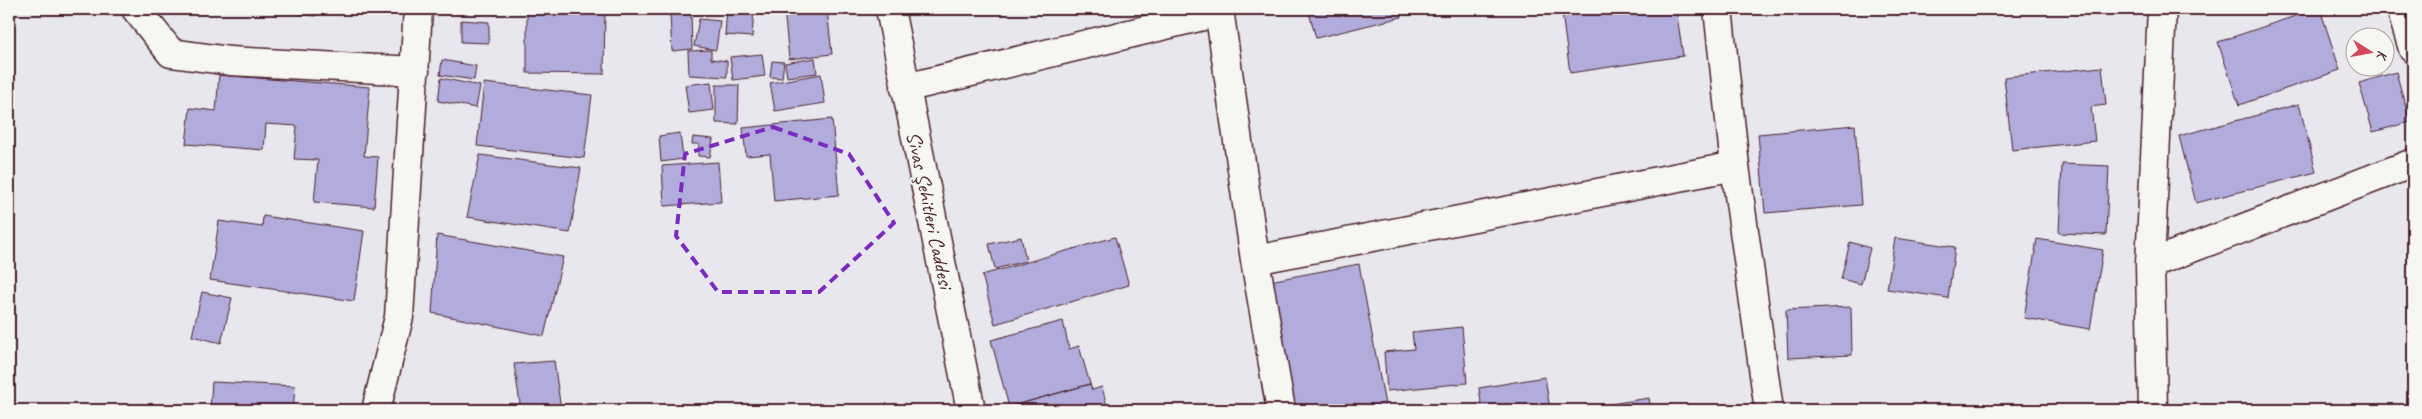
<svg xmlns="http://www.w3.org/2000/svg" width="2422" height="419" font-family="Caveat,sans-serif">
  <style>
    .building { fill: #b2acdd; stroke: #4a1f2b }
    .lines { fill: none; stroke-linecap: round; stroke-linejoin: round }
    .minor-casing { stroke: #4a1f2b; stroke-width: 31 }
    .minor { stroke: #f6f6f2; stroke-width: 28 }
    .marked { fill: none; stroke: #7b2cbf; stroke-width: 4; stroke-dasharray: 10 6; stroke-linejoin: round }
    .labels { text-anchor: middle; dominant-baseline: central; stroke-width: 4.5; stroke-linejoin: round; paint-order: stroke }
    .street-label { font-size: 21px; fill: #4a1f2b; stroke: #f6f6f2 }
  </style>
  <rect width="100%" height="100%" fill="#e8e7ee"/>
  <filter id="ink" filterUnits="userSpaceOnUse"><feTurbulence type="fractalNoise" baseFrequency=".02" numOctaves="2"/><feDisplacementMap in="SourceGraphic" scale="10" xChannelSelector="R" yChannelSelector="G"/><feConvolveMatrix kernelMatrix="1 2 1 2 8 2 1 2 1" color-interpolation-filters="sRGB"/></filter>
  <g filter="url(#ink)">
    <!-- building -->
    <path class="building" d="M 264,9 L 317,9 L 315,16 Z
      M 337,9 L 390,9 L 389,17 Z
      M 527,9 L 605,9 L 604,74 L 527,73 Z
      M 727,9 L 754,9 L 752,37 L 725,35 Z
      M 784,9 L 827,9 L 832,54 L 789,59 Z
      M 1308,9 L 1400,9 L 1402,17 L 1316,38 Z
      M 1405,9 L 1449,9 L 1406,15 Z
      M 1592,9 L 1676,9 L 1683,56 L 1570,73 L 1562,13 Z
      M 2316,9 L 2320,9 L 2340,70 L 2239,105 L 2218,42 Z
      M 691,13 L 692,49 L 672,51 L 670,15 Z
      M 699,19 L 720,21 L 716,50 L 694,46 Z
      M 461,20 L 489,22 L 489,43 L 461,42 Z
      M 711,50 L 711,59 L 727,61 L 727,77 L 689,75 L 688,51 Z
      M 762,54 L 765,76 L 733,80 L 730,57 Z
      M 815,58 L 817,73 L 787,77 L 785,63 Z
      M 442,60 L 476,66 L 474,80 L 440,75 Z
      M 772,61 L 784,62 L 782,78 L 770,77 Z
      M 2102,67 L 2106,105 L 2091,107 L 2095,141 L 2012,150 L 2004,77 Z
      M 2396,72 L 2410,122 L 2373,132 L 2359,83 Z
      M 821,74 L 825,103 L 775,111 L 770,83 Z
      M 219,75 L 370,87 L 364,156 L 378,157 L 374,207 L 314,202 L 318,160 L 294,159 L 297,126 L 266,124 L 264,150 L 186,144 L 190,108 L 216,111 Z
      M 441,78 L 480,86 L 476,108 L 438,101 Z
      M 711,82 L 714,110 L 689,113 L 685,85 Z
      M 484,83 L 592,95 L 584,158 L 477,146 Z
      M 716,85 L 739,85 L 738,124 L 716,123 Z
      M 2299,104 L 2316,172 L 2196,203 L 2179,136 Z
      M 832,119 L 839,195 L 774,201 L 770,154 L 746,156 L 743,128 Z
      M 1855,125 L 1861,205 L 1765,213 L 1758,134 Z
      M 680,133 L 683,159 L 661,162 L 659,136 Z
      M 693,137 L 713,139 L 710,157 L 698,156 L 699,144 L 692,144 Z
      M 480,155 L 581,168 L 570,233 L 467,217 Z
      M 718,162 L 721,202 L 664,206 L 662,166 Z
      M 2062,164 L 2109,166 L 2106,235 L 2059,233 Z
      M 263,216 L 364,231 L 354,301 L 210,280 L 219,221 L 262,227 Z
      M 437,235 L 563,257 L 544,336 L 432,313 Z
      M 1021,237 L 1026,261 L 995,269 L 989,244 Z
      M 1115,237 L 1129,285 L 995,324 L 982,275 Z
      M 1895,238 L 1955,247 L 1948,298 L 1887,289 Z
      M 2037,239 L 2103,250 L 2090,329 L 2024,318 Z
      M 1850,242 L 1870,248 L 1861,284 L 1841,279 Z
      M 1359,264 L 1386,410 L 1295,410 L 1270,281 Z
      M 202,292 L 232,298 L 221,343 L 192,336 Z
      M 1851,307 L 1852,355 L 1788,358 L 1786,310 Z
      M 1063,321 L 1069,349 L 1079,346 L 1090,384 L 1009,407 L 991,340 Z
      M 1462,327 L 1467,383 L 1387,391 L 1384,352 L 1414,349 L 1412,332 Z
      M 554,361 L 561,410 L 521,410 L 514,364 Z
      M 1545,377 L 1550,410 L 1482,410 L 1479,388 Z
      M 212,382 L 295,386 L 293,410 L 210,410 Z
      M 1090,384 L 1092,390 L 1102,387 L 1108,410 L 1010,410 L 1009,407 Z
      M 1649,398 L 1651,410 L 1585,410 L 1585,408 Z"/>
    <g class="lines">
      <defs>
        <path id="minor" d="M 136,9 L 171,53 L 230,61 L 415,71
          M 890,9 L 971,410
          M 1219,9 L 1255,260 L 1281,410
          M 1718,9 L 1735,166 L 1769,410
          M 2401,9 L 2413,49
          M 905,88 L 1220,12
          M 1255,260 L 1735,166
          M 2150,264 L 2413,163
          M 376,410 L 399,317 L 418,9
          M 2153,410 L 2150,264 L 2162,9"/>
      </defs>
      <!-- minor casing -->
      <use href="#minor" class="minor-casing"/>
      <!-- minor -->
      <use href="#minor" class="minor"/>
    </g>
  </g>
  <!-- marked area -->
  <path class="marked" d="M 773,127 L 849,154 L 894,223 L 819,292 L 718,292 L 676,236 L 685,154 Z"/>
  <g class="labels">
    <!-- street labels -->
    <g class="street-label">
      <text transform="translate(930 210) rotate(78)">Sivas Şehitleri Caddesi</text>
    </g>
  </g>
  <!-- margin -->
  <rect width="2422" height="419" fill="none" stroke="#f6f6f2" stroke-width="30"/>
  <rect x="15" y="15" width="2392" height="389" fill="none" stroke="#4a1f2b" stroke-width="2" filter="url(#ink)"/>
  <!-- north arrow -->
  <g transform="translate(2370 52) rotate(101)"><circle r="24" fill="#f6f6f2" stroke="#b1a0a2"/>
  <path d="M0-4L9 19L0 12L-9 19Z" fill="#d1495b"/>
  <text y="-8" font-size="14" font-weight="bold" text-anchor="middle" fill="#4a1f2b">K</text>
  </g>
</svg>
